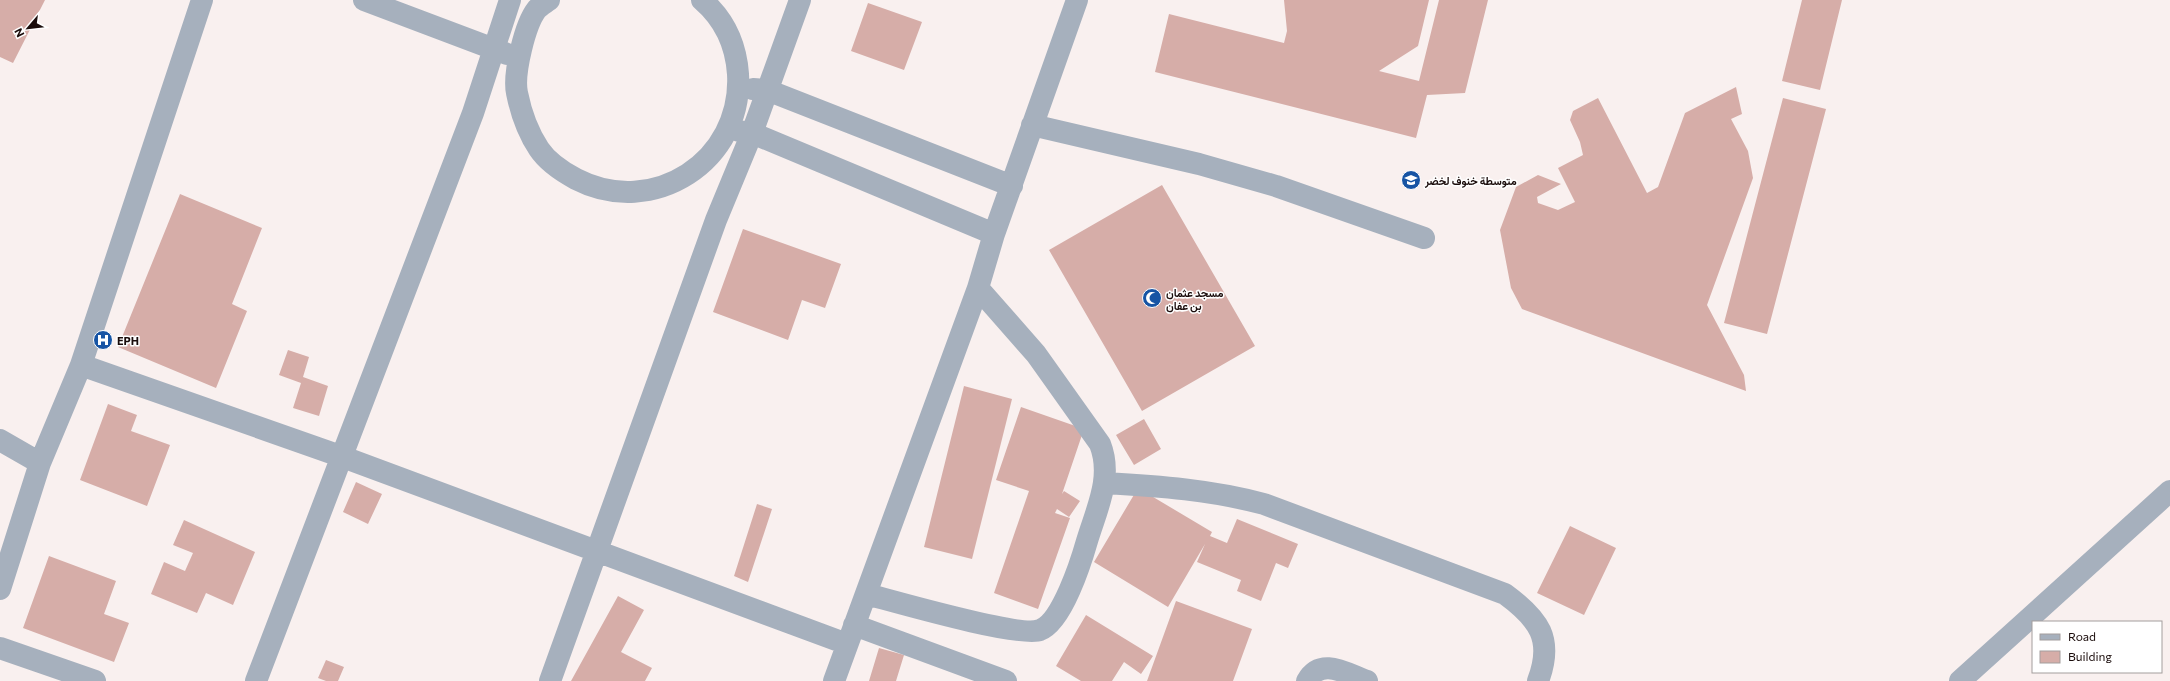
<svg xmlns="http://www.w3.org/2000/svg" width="2170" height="681" font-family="Commissioner,Vazirmatn,sans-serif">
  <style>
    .building { fill: #d6ada8 }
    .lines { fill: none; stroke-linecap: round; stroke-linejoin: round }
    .street { stroke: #a6b0bd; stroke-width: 22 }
    .labels { text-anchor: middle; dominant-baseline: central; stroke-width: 3; stroke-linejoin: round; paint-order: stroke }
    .poi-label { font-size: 11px; font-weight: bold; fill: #1a0c0b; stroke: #fff; text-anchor: start }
  </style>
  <rect width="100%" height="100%" fill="#f9f0ef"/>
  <!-- building -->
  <path class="building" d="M 0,0 L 45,0 L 13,63 L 0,57 Z
    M 1284,0 L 1429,0 L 1418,46 L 1379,71 L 1419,81 L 1439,0 L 1488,0 L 1465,93 L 1427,95 L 1416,138 L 1155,72 L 1169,14 L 1284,43 L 1287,31 Z
    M 1802,0 L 1842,0 L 1820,90 L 1782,81 Z
    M 868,3 L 922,22 L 904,70 L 851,51 Z
    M 1736,87 L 1742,114 L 1731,119 L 1748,151 L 1753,178 L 1707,305 L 1744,375 L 1746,391 L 1522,309 L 1511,288 L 1500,230 L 1516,187 L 1538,175 L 1561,184 L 1537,197 L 1538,203 L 1558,210 L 1575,202 L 1558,168 L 1583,155 L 1580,142 L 1570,120 L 1573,111 L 1598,98 L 1647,193 L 1658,187 L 1685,113 Z
    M 1783,98 L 1826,109 L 1767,334 L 1724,323 Z
    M 1162,185 L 1255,346 L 1142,411 L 1049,250 Z
    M 180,194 L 262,228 L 232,304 L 247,311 L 216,388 L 118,347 Z
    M 743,229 L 841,264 L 825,308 L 802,300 L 788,340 L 713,312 Z
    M 288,350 L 309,357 L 303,377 L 328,386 L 319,416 L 293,408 L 301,383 L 279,375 Z
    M 964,386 L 1012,399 L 972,559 L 924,547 Z
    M 108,404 L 137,415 L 131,431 L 170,445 L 147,506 L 80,480 Z
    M 1021,407 L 1084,429 L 1062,494 L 1064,491 L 1080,501 L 1069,517 L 1057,509 L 1055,513 L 1070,518 L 1038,609 L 994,593 L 1029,491 L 996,480 Z
    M 1144,419 L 1161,449 L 1134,465 L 1116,435 Z
    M 356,482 L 382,494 L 368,524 L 343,512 Z
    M 1138,488 L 1212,532 L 1210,536 L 1227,543 L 1237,519 L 1298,544 L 1288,568 L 1276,563 L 1261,601 L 1237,591 L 1241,580 L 1197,562 L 1205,544 L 1168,607 L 1094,562 Z
    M 757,504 L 772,509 L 748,582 L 734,576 Z
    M 184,520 L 255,552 L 233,605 L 206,593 L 197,613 L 151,594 L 164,562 L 185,571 L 193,553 L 173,545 Z
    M 1570,526 L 1616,548 L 1584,615 L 1537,593 Z
    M 49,556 L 116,581 L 104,614 L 129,623 L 114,662 L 23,628 Z
    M 618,596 L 644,610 L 621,652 L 652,668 L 645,681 L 571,681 Z
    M 1176,601 L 1252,629 L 1233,681 L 1147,681 Z
    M 1086,615 L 1153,656 L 1141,674 L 1124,662 L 1112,681 L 1081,681 L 1056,666 Z
    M 879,648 L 904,655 L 896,681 L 869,681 Z
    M 326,660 L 344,667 L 338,681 L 326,681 L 318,678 Z"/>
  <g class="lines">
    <!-- street -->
    <path class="street" d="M 364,0 L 507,54
      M 549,0 C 545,3 540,6 537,9 C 525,24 513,74 517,93 C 521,113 527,131 539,149 C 547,161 563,172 576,179 C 653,219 743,161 738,74 C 736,45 724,19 702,0
      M 753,89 L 767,90 L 1012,186
      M 1032,125 L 1199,164 L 1276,186 L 1424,238
      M 739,131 L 752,133 L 994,234
      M 81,365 L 343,457 L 847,644
      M 0,440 L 40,463
      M 1105,483 C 1159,486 1212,490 1264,504 L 1505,594 C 1539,619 1554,639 1538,681
      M 0,589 L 40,463 L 81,365 L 202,0
      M 866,594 C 893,601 1020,638 1040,630 C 1062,622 1081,562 1087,541 C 1097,508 1113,477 1100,444 L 1036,354 L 978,288
      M 854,625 L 1006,681
      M 0,648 L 95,681
      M 256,681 L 473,113 L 510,0
      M 550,681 L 716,220 L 752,133 L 800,0
      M 834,681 L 978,288 L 994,234 L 1077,0
      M 1307,681 C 1321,656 1347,674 1367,681
      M 1960,681 L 2170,491"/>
  </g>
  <!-- icons -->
  <defs>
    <symbol id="school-disc" viewBox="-11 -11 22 22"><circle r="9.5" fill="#1754a4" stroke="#fff"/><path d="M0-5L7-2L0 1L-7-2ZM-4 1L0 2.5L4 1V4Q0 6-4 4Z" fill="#fff"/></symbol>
    <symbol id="mosque-disc" viewBox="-11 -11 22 22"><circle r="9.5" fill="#1754a4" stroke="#fff"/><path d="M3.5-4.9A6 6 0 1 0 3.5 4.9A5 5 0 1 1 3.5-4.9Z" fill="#fff"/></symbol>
    <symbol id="hospital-disc" viewBox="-11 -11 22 22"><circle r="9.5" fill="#1754a4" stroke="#fff"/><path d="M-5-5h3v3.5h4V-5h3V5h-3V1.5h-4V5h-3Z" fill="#fff"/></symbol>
  </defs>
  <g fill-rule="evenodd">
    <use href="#school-disc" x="1400" y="169" width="22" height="22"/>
    <use href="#mosque-disc" x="1141" y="287" width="22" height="22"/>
    <use href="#hospital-disc" x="92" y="329" width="22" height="22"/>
  </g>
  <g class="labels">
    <!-- poi labels -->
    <g class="poi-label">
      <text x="1425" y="180">متوسطة خنوف لخضر</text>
      <text x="1166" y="292">مسجد عثمان<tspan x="1166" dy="13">بن عفان</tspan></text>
      <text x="117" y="340">EPH</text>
    </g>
  </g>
  <!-- legend -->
  <rect x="2032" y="621" width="130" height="52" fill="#ffffff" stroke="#a39e9d"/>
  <rect x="2040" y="634" width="20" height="6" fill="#a6b0bd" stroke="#a39e9d"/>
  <text x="2068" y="641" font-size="12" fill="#1a0c0b">Road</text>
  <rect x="2040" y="651" width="20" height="12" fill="#d6ada8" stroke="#a39e9d"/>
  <text x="2068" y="661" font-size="12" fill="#1a0c0b">Building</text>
  <!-- north arrow -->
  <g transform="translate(28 28) rotate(242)" stroke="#ffffff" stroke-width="3" paint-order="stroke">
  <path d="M0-3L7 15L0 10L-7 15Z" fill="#1a0c0b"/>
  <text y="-6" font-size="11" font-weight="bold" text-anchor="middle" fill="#1a0c0b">N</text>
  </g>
</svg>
